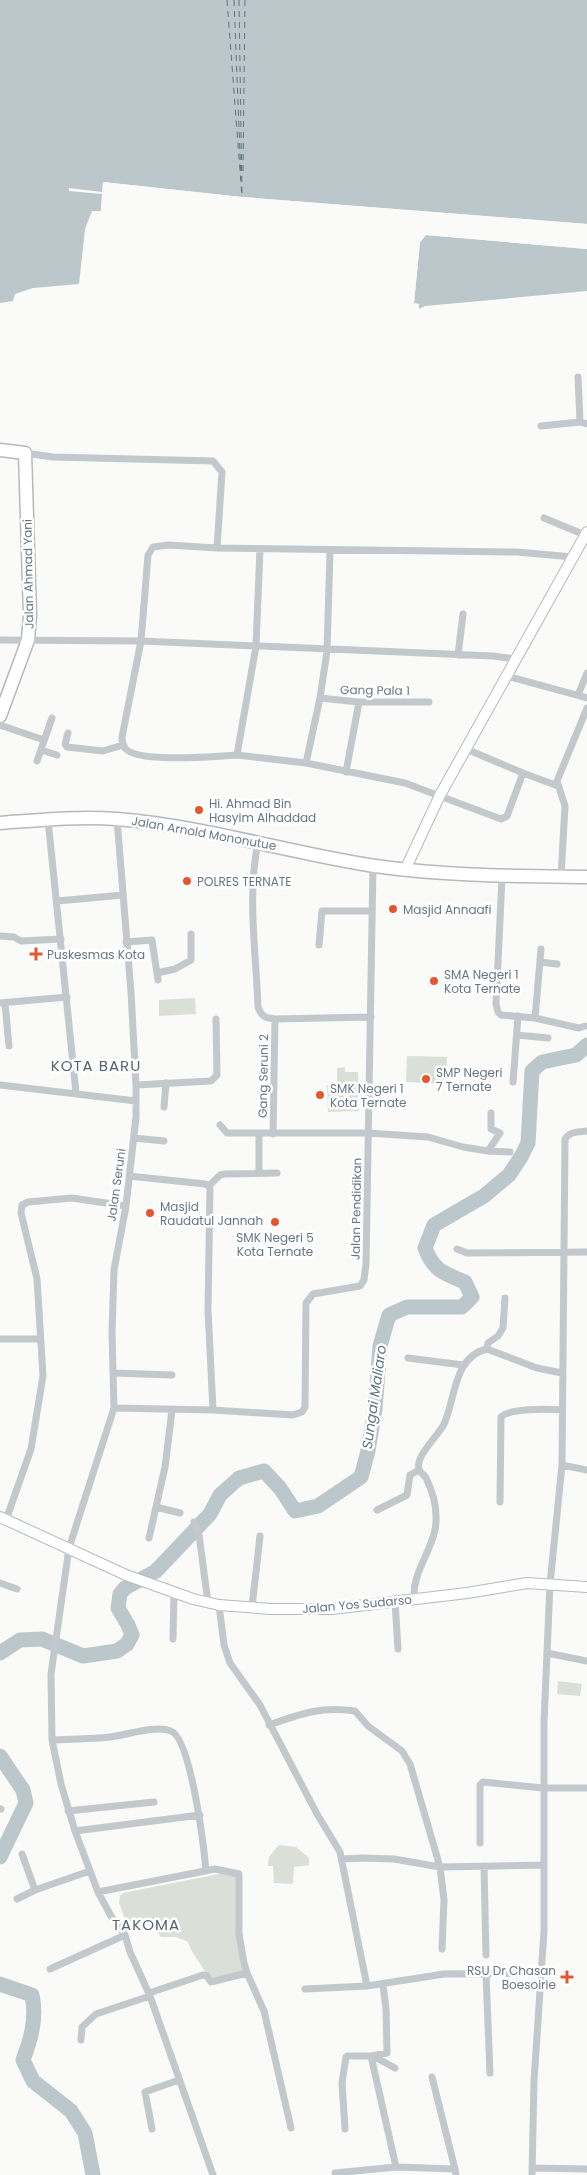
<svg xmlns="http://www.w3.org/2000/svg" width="587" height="2175" font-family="Poppins,sans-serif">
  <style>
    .green { fill: #dadfd7 }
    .water { fill: #bbc7cb }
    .pier { fill: #fafaf8 }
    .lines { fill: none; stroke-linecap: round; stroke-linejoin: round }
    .river { stroke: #bbc7cb; stroke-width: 15 }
    .ferry { stroke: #60757c; stroke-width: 1; stroke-dasharray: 6 5; stroke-linecap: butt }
    .secondary-casing { stroke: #b3babf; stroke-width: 12 }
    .highway-casing { stroke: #b4b9bd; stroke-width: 15 }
    .street { stroke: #c3c8cc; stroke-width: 7 }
    .secondary { stroke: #fff; stroke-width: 10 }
    .highway { stroke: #fff; stroke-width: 12 }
    .poi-dot { fill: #e4572e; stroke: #fff; stroke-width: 2 }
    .labels { text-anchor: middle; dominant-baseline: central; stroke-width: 5; stroke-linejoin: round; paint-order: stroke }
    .street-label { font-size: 12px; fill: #657683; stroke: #fff }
    .poi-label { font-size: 12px; fill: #657683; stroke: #fff; text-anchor: start }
    .water-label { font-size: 14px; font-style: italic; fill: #60757c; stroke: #fff }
    .quarter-label { font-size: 15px; letter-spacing: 1px; fill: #57646e; stroke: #fff }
  </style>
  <rect width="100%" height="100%" fill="#fafaf8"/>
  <!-- green -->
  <path class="green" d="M 195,998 L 196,1014 L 159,1016 L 159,1000 Z
    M 407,1056 L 447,1057 L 446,1084 L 406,1082 Z
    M 345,1067 L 345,1072 L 358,1072 L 359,1111 L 328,1112 L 327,1085 L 337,1085 L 337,1068 Z
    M 558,1681 L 582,1684 L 580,1696 L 557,1694 Z
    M 279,1845 L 296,1847 L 309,1858 L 309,1865 L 294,1867 L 293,1884 L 274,1883 L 273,1866 L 268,1866 L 269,1857 Z
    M 229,1872 L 238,1874 L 241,1925 L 248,1973 L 210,1979 L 193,1953 L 187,1941 L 175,1937 L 161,1937 L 149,1919 L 133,1922 L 125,1919 L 119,1903 L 120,1896 L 123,1893 Z"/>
  <!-- water -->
  <path class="water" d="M 0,0 L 587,0 L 587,224 L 242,197 L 103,182 L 101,211 L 92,211 L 85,229 L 79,284 L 33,288 L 15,294 L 13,301 L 0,303 Z
    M 426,235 L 587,249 L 587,291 L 425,306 L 419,309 L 419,304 L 414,303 L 420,242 Z"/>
  <!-- pier -->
  <path class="pier" d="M 103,182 L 242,197 L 587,224 L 587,226 L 242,199 L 105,185 L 103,211 L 101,211 L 102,194 L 69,191 L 69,188 L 102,192 Z
    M 425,233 L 587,246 L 587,249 L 426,235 L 420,242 L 414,303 L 411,303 L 417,241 Z"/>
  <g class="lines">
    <!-- river -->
    <path class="river" d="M 0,1653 L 20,1640 L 42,1639 L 83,1656 L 97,1654 L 117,1651 L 127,1644 L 132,1635 L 128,1625 L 118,1608 L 120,1594 L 125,1588 L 156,1571 L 210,1514 L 220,1495 L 239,1478 L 264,1471 L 280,1488 L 295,1511 L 318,1506 L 361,1477 L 368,1451 L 375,1409 L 380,1346 L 389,1315 L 407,1307 L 462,1307 L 472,1297 L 465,1282 C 443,1273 434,1271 425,1248 L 434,1225 L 484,1196 L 509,1175 L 521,1157 L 528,1143 L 532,1071 L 542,1062 L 576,1055 L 587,1045
      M 0,1756 L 23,1790 L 26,1803 L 0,1857
      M 0,1984 L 32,1995 C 37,2018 31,2039 23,2060 L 33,2081 L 71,2111 L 85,2133 L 93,2175"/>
    <!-- ferry -->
    <path class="ferry" d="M 227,0 L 242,197
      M 234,0 L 241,179
      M 239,0 L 242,196
      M 243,171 L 245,0"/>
    <defs>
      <path id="secondary" d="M 405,870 L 440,795 L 587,532
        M 0,1517 L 126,1575 L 193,1599 L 219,1605 L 271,1609 L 332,1609 L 467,1593 L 527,1583 L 587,1587"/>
      <path id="highway" d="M 0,450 L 25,453 L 30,615 L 28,640 L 0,716
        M 0,823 C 39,820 78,816 117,819 C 205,826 289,853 375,866 C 445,876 516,876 587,877"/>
    </defs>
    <!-- secondary casing -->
    <use href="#secondary" class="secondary-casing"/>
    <!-- highway casing -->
    <use href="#highway" class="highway-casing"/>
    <!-- street -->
    <path class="street" d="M 578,377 L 580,422 L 587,424
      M 541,426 L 580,422
      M 25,453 L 53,457 L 213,461 L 222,472 L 217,548
      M 544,518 L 585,535
      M 260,549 L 256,646 L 237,755 L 306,763
      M 330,551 L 327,651 L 320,698 L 306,763 L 405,783 L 501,819 L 507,816 L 523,773
      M 0,640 L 141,641 L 493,656 L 515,659
      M 458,655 L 463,614
      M 507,676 L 587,698
      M 578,695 L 587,673
      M 320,698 L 359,702 L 429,702
      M 0,725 L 44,740
      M 68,733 L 65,744 L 67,747 L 103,751 L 123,745
      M 466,749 L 523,773 L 558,786
      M 41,750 L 57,755
      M 237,755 C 217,756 137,764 125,748 C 123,745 122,741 122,737 L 141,641 L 148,555 L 153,547 L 168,545 L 217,548 L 517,552 L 573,557
      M 37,761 L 52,718
      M 346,772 L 359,702
      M 117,819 L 131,992 L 136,1085 L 136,1117 L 126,1206 L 114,1270 L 112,1333 L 114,1408 L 69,1548 L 51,1674 L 52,1740 L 61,1784 L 75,1831 L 98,1892 L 111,1916 L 125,1935 L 130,1952 L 150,1996 L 213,2175
      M 48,820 L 76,1093
      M 258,842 C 247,897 256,951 258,1007 C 261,1016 265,1018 275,1019 L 371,1017
      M 502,877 L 496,1004 L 498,1012 L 501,1015 L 535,1018 L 579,1028 L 585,1026
      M 561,877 L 565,806 L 557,781 L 587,708
      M 57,901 L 123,895
      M 0,936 L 14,937 L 21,941 L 61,939
      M 126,942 L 152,940 L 158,980
      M 319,945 L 322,911 L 372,911
      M 540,962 L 557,964
      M 157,973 L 175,969 L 191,960 L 191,934
      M 0,1003 L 67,997
      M 5,1003 L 9,1046
      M 535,1018 L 541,949
      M 517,1035 L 548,1038
      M 513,1082 L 518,1016
      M 0,1085 L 136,1101
      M 136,1085 L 211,1081 L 217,1075 L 216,1019
      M 164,1107 L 166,1083
      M 220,1125 L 227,1133 L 368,1133 L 428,1137 L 463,1147 L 488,1151 L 510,1152
      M 273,1134 L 275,1019
      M 134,1138 L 164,1141
      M 488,1151 L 500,1133 L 491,1129 L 491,1113
      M 259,1173 L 259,1134
      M 129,1176 L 205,1184 L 209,1186 L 210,1190 L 208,1310 L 213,1410
      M 209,1186 L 220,1175 L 225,1174 L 277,1173
      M 457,1249 L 467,1253 L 587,1252
      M 0,1339 L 40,1339
      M 487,1349 L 488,1343 L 498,1336 L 503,1328 L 505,1298
      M 408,1358 L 463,1365
      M 113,1373 L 172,1375
      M 114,1408 L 213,1410 L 293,1415 L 302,1412 L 305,1407 L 306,1303 L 313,1294 L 360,1286 L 364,1280 L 366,1264 L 373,865
      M 562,1465 L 587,1470
      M 500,1502 L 501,1417 C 509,1408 549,1409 562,1410
      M 156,1507 L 180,1513
      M 377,1510 L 407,1495 L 410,1475 L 419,1470
      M 6,1520 L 31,1449 L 43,1376 L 37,1279 L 21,1213 L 22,1205 L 28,1202 L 72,1198 L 126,1206
      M 194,1522 L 199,1535 L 208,1603
      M 149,1538 L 165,1467 L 172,1410
      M 0,1583 L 17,1589
      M 414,1599 C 412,1574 430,1554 435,1530 C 438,1513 434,1494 426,1478 C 425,1476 420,1472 419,1469 C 415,1456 439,1435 444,1424 C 456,1398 453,1357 487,1349 L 537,1368 L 562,1373
      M 395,1601 L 398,1649
      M 219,1605 L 224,1645 L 230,1663 L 260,1705 L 317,1814 L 340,1852 L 367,1986 L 444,1974 L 542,1973
      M 252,1607 L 260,1536
      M 173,1639 L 174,1593
      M 547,1653 L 587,1661
      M 269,1725 C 300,1714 321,1706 355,1711 L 368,1726 L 402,1751 L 410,1764 L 440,1867 L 444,1900 L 442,1949
      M 52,1740 C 71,1739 91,1739 110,1737 C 127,1735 155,1725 171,1731 C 191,1739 204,1848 206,1871
      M 0,1809 L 1,1809
      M 68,1811 L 154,1802
      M 75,1831 L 200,1815
      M 480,1843 L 480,1785 L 483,1782 L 543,1788 L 587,1788
      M 22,1854 L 35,1890
      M 342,1859 L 362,1858 L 394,1859 L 440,1867 L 543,1865
      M 484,1866 L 486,1955
      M 98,1892 L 215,1869 L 239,1874 L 239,1934 L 244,1963 L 247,1973 L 264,2011 L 291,2128
      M 17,1899 L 35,1890 L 90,1871
      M 50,1969 L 125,1935
      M 486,1974 L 490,2073
      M 383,1985 L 386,2009 L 387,2053 L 371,2056 L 396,2167 L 455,2169 L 456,2175
      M 305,1989 L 367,1986
      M 149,1993 L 203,1975 L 207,1976 L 211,1982 L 247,1973
      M 81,2040 L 82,2027 L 96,2014 L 150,1996
      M 373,2056 L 395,2068
      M 432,2077 L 455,2169
      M 152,2129 L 145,2092 L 179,2080
      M 345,2129 L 342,2083 L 346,2057 L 348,2056 L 371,2056
      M 532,2168 L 587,2169
      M 335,2173 L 396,2167
      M 532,2175 L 534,2081 L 544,1931 L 544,1722 L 550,1584 L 562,1465 L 565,1139 C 570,1131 579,1132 587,1131"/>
    <!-- secondary -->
    <use href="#secondary" class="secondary"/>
    <!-- highway -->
    <use href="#highway" class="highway"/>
  </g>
  <!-- markers -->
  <g class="poi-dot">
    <circle cx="199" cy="810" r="5"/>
    <circle cx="187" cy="881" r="5"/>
    <circle cx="393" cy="909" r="5"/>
    <path d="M33.5 946.5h5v5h5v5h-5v5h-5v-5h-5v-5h5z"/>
    <circle cx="434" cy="981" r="5"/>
    <circle cx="426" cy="1079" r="5"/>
    <circle cx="320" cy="1095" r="5"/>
    <circle cx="150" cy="1213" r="5"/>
    <circle cx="275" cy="1222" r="5"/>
    <path d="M564.5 1969.5h5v5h5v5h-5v5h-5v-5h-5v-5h5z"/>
  </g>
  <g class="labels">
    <!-- street labels -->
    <g class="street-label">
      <text transform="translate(28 574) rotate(-91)">Jalan Ahmad Yani</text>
      <text transform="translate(375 690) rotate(1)">Gang Pala 1</text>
      <text transform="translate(204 833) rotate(10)">Jalan Arnold Mononutue</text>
      <text transform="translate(263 1076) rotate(-89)">Gang Seruni 2</text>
      <text transform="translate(116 1185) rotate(-82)">Jalan Seruni</text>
      <text transform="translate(356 1209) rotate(-89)">Jalan Pendidikan</text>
      <text transform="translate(357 1604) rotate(-5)">Jalan Yos Sudarso</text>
    </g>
    <!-- poi labels -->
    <g class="poi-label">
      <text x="209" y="803">Hi. Ahmad Bin<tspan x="209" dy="14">Hasyim Alhaddad</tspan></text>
      <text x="197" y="881">POLRES TERNATE</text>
      <text x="403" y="909">Masjid Annaafi</text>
      <text x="47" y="954">Puskesmas Kota</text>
      <text x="444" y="974">SMA Negeri 1<tspan x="444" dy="14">Kota Ternate</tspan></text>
      <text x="436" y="1072">SMP Negeri<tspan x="436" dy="14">7 Ternate</tspan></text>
      <text x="330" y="1088">SMK Negeri 1<tspan x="330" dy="14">Kota Ternate</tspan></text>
      <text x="160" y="1206">Masjid<tspan x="160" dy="14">Raudatul Jannah</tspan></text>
      <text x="275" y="1237" text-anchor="middle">SMK Negeri 5<tspan x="275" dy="14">Kota Ternate</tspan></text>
      <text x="556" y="1970" text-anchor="end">RSU Dr Chasan<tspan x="556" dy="14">Boesoirie</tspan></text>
    </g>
    <!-- water labels -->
    <g class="water-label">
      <text transform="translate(374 1397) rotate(-82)">Sungai Maliaro</text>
    </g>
    <!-- quarter labels -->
    <g class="quarter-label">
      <text x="96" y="1065">KOTA BARU</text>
      <text x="146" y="1924">TAKOMA</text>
    </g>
  </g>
</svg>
